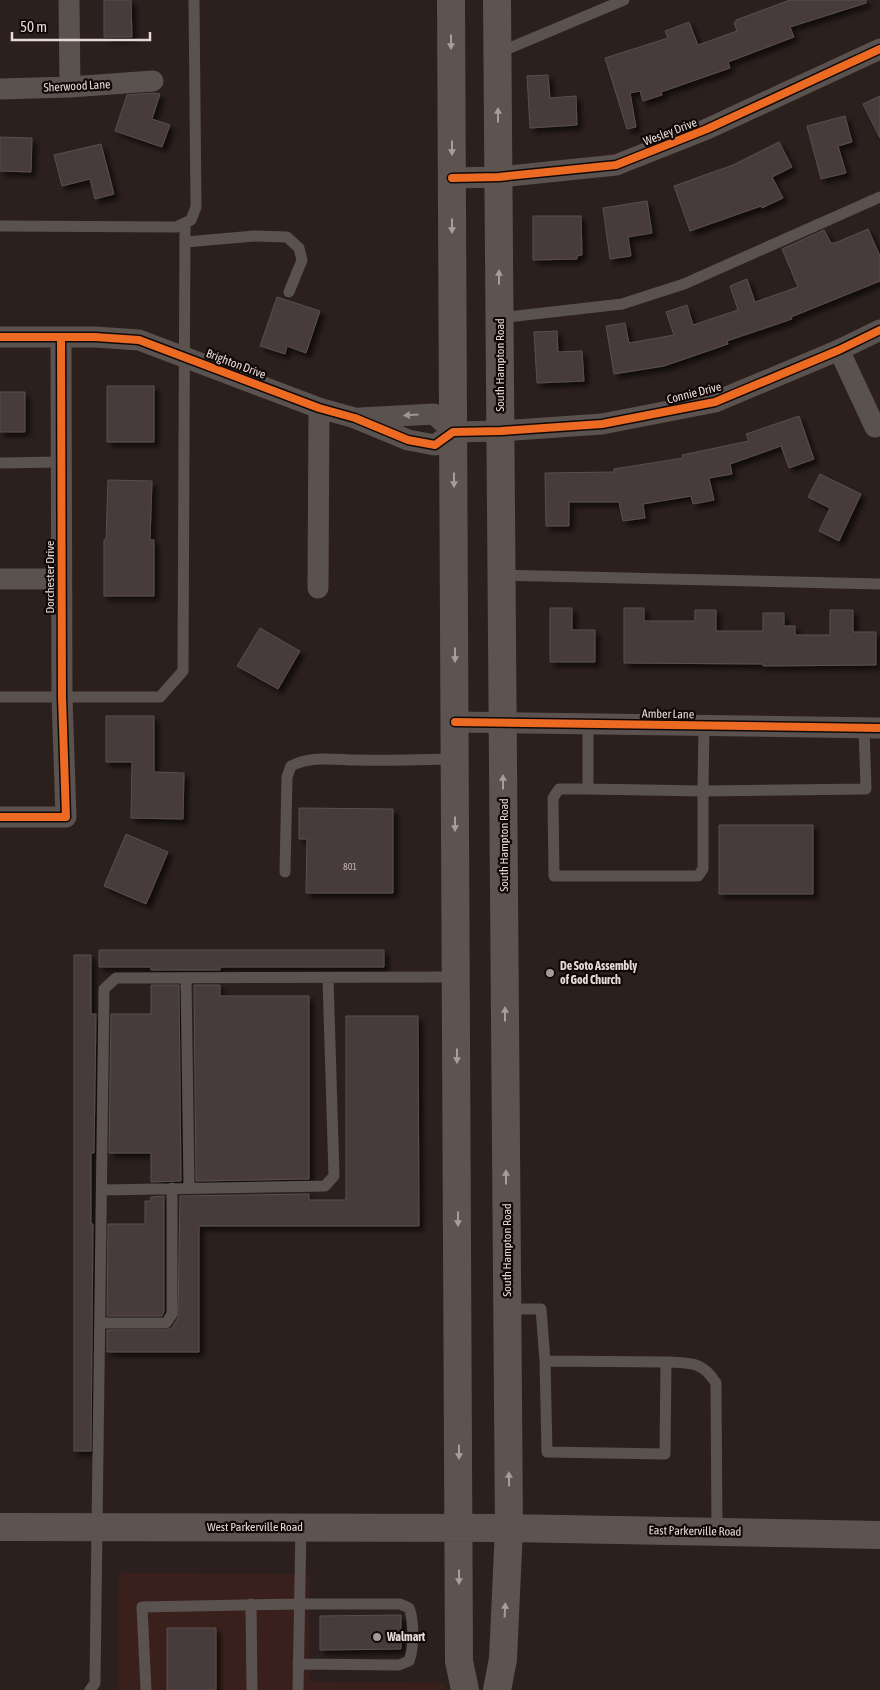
<svg xmlns="http://www.w3.org/2000/svg" width="880" height="1690" font-family="'Asap Condensed',sans-serif">
  <style>
    .built { fill: #39201d }
    .building { fill: #473a3b; stroke: #594f50; filter: url(#shadow) }
    .lines { fill: none; stroke-linecap: round; stroke-linejoin: round }
    .lane { stroke: #5a524e; stroke-width: 11 }
    .street { stroke: #5a524e; stroke-width: 21 }
    .secondary { stroke: #5d544f; stroke-width: 28 }
    .cycleway-casing { stroke: #110908; stroke-width: 11 }
    .cycleway { stroke: #ed6a23; stroke-width: 8 }
    .oneway { fill: #a99d99 }
    .oneway2 { fill: #a09692 }
    .poi-dot { fill: #a59896; stroke: #110908; stroke-width: 2 }
    .labels { text-anchor: middle; dominant-baseline: central; stroke-width: 4.5; stroke-linejoin: round; paint-order: stroke }
    .number-label { font-size: 10px; fill: #bfb1af }
    .street-label { font-size: 12px; fill: #e7d9d6; stroke: #110908 }
    .poi-label { font-size: 12px; font-weight: bold; fill: #e7d9d6; stroke: #110908; text-anchor: start }
  </style>
  <defs>
    <filter id="shadow"><feDropShadow dx="4.5" dy="4.5" stdDeviation="2.5" flood-color="#0009"/></filter>
  </defs>
  <rect width="100%" height="100%" fill="#2b201e"/>
  <!-- built -->
  <path class="built" d="M 119,1573 L 310,1574 L 309,1682 L 444,1683 L 444,1690 L 118,1690 Z"/>
  <!-- building -->
  <path class="building" d="M 104,0 L 131,0 L 132,37 L 104,37 Z
    M 790,0 L 866,0 L 866,3 L 790,27 L 794,37 L 728,62 L 730,68 L 661,92 L 662,95 L 643,101 L 640,91 L 630,93 L 636,127 L 627,129 L 605,58 L 668,38 L 665,31 L 689,22 L 698,45 L 737,31 L 734,23 L 736,22 L 736,20 Z
    M 548,75 L 550,98 L 576,96 L 577,125 L 530,128 L 527,76 Z
    M 154,93 L 160,94 L 152,119 L 170,125 L 162,147 L 115,131 L 127,95 Z
    M 880,96 L 880,138 L 863,104 Z
    M 845,116 L 852,142 L 838,146 L 846,173 L 821,179 L 807,126 Z
    M 0,137 L 32,138 L 31,172 L 0,171 Z
    M 779,142 L 792,167 L 772,177 L 783,198 L 762,208 L 761,206 L 690,231 L 674,186 L 733,165 Z
    M 101,144 L 114,194 L 95,199 L 90,179 L 62,186 L 54,155 Z
    M 647,201 L 652,233 L 628,237 L 631,256 L 610,259 L 603,208 Z
    M 533,216 L 581,216 L 582,255 L 577,256 L 577,259 L 533,260 Z
    M 868,229 L 880,256 L 880,281 L 791,317 L 792,319 L 727,341 L 728,344 L 664,366 L 614,374 L 606,326 L 625,323 L 629,343 L 674,335 L 666,312 L 687,305 L 693,325 L 738,310 L 730,286 L 747,279 L 755,302 L 798,287 L 782,249 L 824,230 L 831,243 L 835,243 Z
    M 277,297 L 320,311 L 306,353 L 287,346 L 285,354 L 260,346 Z
    M 557,331 L 558,352 L 582,351 L 584,381 L 537,383 L 534,332 Z
    M 107,386 L 154,386 L 154,442 L 107,442 Z
    M 0,392 L 25,392 L 25,432 L 0,432 Z
    M 799,416 L 814,459 L 789,468 L 781,446 L 730,464 L 732,474 L 709,478 L 714,500 L 693,504 L 691,496 L 643,504 L 645,518 L 623,521 L 619,502 L 569,502 L 569,526 L 546,526 L 545,473 L 614,472 L 614,469 L 683,458 L 682,455 L 749,441 L 746,434 Z
    M 820,474 L 861,494 L 839,541 L 819,531 L 830,508 L 808,497 Z
    M 108,480 L 152,481 L 150,540 L 154,540 L 154,596 L 104,596 L 104,540 L 106,540 Z
    M 550,608 L 572,608 L 572,630 L 595,630 L 595,662 L 550,662 Z
    M 624,608 L 644,608 L 644,621 L 695,621 L 695,610 L 716,610 L 716,631 L 763,631 L 763,613 L 784,613 L 784,626 L 795,626 L 795,635 L 830,635 L 830,610 L 853,610 L 853,632 L 876,632 L 876,665 L 763,666 L 763,664 L 624,663 Z
    M 260,628 L 300,651 L 278,689 L 237,666 Z
    M 106,716 L 154,716 L 154,772 L 184,773 L 183,819 L 131,818 L 132,762 L 106,762 Z
    M 299,808 L 393,809 L 393,893 L 306,893 L 307,839 L 299,839 Z
    M 719,825 L 813,825 L 813,894 L 719,894 Z
    M 126,834 L 168,852 L 146,904 L 104,886 Z
    M 99,950 L 384,950 L 384,967 L 220,967 L 220,970 L 151,970 L 151,967 L 99,967 Z
    M 74,955 L 91,955 L 91,1014 L 96,1014 L 94,1153 L 91,1153 L 91,1224 L 93,1224 L 91,1451 L 74,1451 Z
    M 151,985 L 179,985 L 181,1181 L 151,1182 L 151,1153 L 109,1153 L 111,1014 L 151,1014 Z
    M 194,985 L 220,985 L 220,996 L 309,996 L 309,1179 L 196,1181 Z
    M 346,1016 L 418,1016 L 419,1226 L 199,1226 L 199,1352 L 107,1352 L 107,1330 L 166,1330 L 172,1328 L 178,1318 L 180,1196 L 309,1194 L 309,1200 L 346,1200 Z
    M 164,1196 L 164,1312 L 162,1316 L 107,1316 L 108,1224 L 145,1224 L 145,1201 L 151,1201 L 151,1197 Z
    M 401,1615 L 401,1649 L 320,1650 L 320,1616 Z
    M 167,1628 L 216,1628 L 216,1690 L 167,1690 Z"/>
  <g class="lines">
    <!-- lane -->
    <path class="lane" d="M 498,53 L 624,0
      M 0,226 L 176,227 L 191,220 L 196,207 L 194,0
      M 186,242 L 254,236 L 287,237 L 299,248 L 302,260 L 289,292
      M 500,318 L 622,304 L 684,284 L 880,197
      M 0,463 L 60,462
      M 502,575 L 880,584
      M 0,697 L 160,697 L 183,671 L 185,223
      M 588,724 L 588,789 L 703,791 L 704,725
      M 588,789 L 559,789 L 553,798 L 554,876 L 698,876 L 703,869 L 703,791 L 866,789 L 864,727
      M 285,872 L 287,777 L 291,766 C 312,755 336,760 359,760 C 391,761 423,759 455,759
      M 186,978 L 189,1188
      M 102,1190 L 325,1186 L 334,1176 L 328,978
      M 507,1309 L 541,1309 L 545,1361 L 547,1452 L 665,1454 L 666,1362 C 690,1363 702,1361 716,1383 L 717,1532
      M 100,1323 L 166,1323 L 172,1314 L 172,1188
      M 545,1361 L 666,1362
      M 251,1604 L 252,1690
      M 90,1690 L 95,1683 L 104,989 L 116,978 L 456,977
      M 146,1690 L 142,1607 L 299,1604 L 400,1604 L 409,1608 C 414,1620 414,1648 409,1661 L 399,1665 L 298,1664
      M 298,1690 L 301,1527"/>
    <!-- street -->
    <path class="street" d="M 69,0 L 70,87
      M 0,89 L 70,87 L 153,81
      M 452,178 L 499,177 L 616,165 L 707,129 L 880,49
      M 0,337 L 95,337 L 139,340 L 319,408 L 355,418 L 408,440 L 435,445 L 453,432
      M 839,350 L 875,427
      M 360,418 L 434,414 L 453,432
      M 453,432 L 501,431 L 602,424 L 715,402 L 839,350 L 880,330
      M 0,579 L 61,579
      M 318,588 L 319,408
      M 455,722 L 880,728
      M 0,817 L 66,817 L 62,697 L 61,337"/>
    <!-- secondary -->
    <path class="secondary" d="M 451,0 L 459,1661 L 465,1690
      M 0,1527 L 509,1528 L 880,1535
      M 497,1690 L 503,1659 L 509,1528 L 497,0"/>
    <defs>
      <path id="cycleway" d="M 452,178 L 499,177 L 616,165 L 707,129 L 880,49
        M 0,337 L 95,337 L 139,340 L 319,408 L 355,418 L 408,440 L 435,445 L 453,432 L 501,431 L 602,424 L 715,402 L 839,350 L 880,330
        M 455,722 L 880,728
        M 0,817 L 66,817 L 62,697 L 61,337"/>
    </defs>
    <!-- cycleway casing -->
    <use href="#cycleway" class="cycleway-casing"/>
    <!-- cycleway -->
    <use href="#cycleway" class="cycleway"/>
  </g>
  <!-- one-way arrows -->
  <defs><path id="oneway-solid" d="M-6-.8H1V-3.2L6.5 0L1 3.2V.8H-6Z" transform="scale(1.25)"/></defs>
  <g class="oneway">
    <use href="#oneway-solid" transform="translate(451 42) rotate(90)"/>
    <use href="#oneway-solid" transform="translate(498 115) rotate(-90)"/>
    <use href="#oneway-solid" transform="translate(452 148) rotate(90)"/>
    <use href="#oneway-solid" transform="translate(452 226) rotate(90)"/>
    <use href="#oneway-solid" transform="translate(499 277) rotate(-90)"/>
    <use href="#oneway-solid" transform="translate(454 480) rotate(90)"/>
    <use href="#oneway-solid" transform="translate(455 655) rotate(90)"/>
    <use href="#oneway-solid" transform="translate(503 782) rotate(-90)"/>
    <use href="#oneway-solid" transform="translate(455 824) rotate(90)"/>
    <use href="#oneway-solid" transform="translate(505 1014) rotate(-90)"/>
    <use href="#oneway-solid" transform="translate(457 1056) rotate(90)"/>
    <use href="#oneway-solid" transform="translate(506 1177) rotate(-90)"/>
    <use href="#oneway-solid" transform="translate(458 1219) rotate(90)"/>
    <use href="#oneway-solid" transform="translate(459 1452) rotate(90)"/>
    <use href="#oneway-solid" transform="translate(509 1479) rotate(-91)"/>
    <use href="#oneway-solid" transform="translate(459 1577) rotate(90)"/>
    <use href="#oneway-solid" transform="translate(505 1610) rotate(-87)"/>
  </g>
  <use class="oneway2" href="#oneway-solid" transform="translate(411 415) rotate(177)"/>
  <!-- markers -->
  <g class="poi-dot">
    <circle cx="550" cy="973" r="5"/>
    <circle cx="377" cy="1637" r="5"/>
  </g>
  <g class="labels">
    <!-- number labels -->
    <g class="number-label">
      <text x="350" y="866">801</text>
    </g>
    <!-- street labels -->
    <g class="street-label">
      <text transform="translate(77 86) rotate(-3)">Sherwood Lane</text>
      <text transform="translate(670 132) rotate(-21)">Wesley Drive</text>
      <text transform="translate(236 364) rotate(21)">Brighton Drive</text>
      <text transform="translate(500 365) rotate(-90)">South Hampton Road</text>
      <text transform="translate(694 393) rotate(-14)">Connie Drive</text>
      <text transform="translate(50 577) rotate(-90)">Dorchester Drive</text>
      <text transform="translate(668 714) rotate(1)">Amber Lane</text>
      <text transform="translate(504 845) rotate(-90)">South Hampton Road</text>
      <text transform="translate(507 1250) rotate(-90)">South Hampton Road</text>
      <text x="255" y="1527">West Parkerville Road</text>
      <text transform="translate(695 1531) rotate(1)">East Parkerville Road</text>
    </g>
    <!-- poi labels -->
    <g class="poi-label">
      <text x="560" y="966">De Soto Assembly<tspan x="560" dy="14">of God Church</tspan></text>
      <text x="387" y="1637">Walmart</text>
    </g>
  </g>
  <!-- scale -->
  <path d="M12 32v8h138v-8" fill="none" stroke="#e7d9d6" stroke-width="2.5"/>
  <text x="20" y="32" font-size="15" fill="#e7d9d6" stroke="#110908" stroke-width="4" paint-order="stroke">50 m</text>
</svg>
